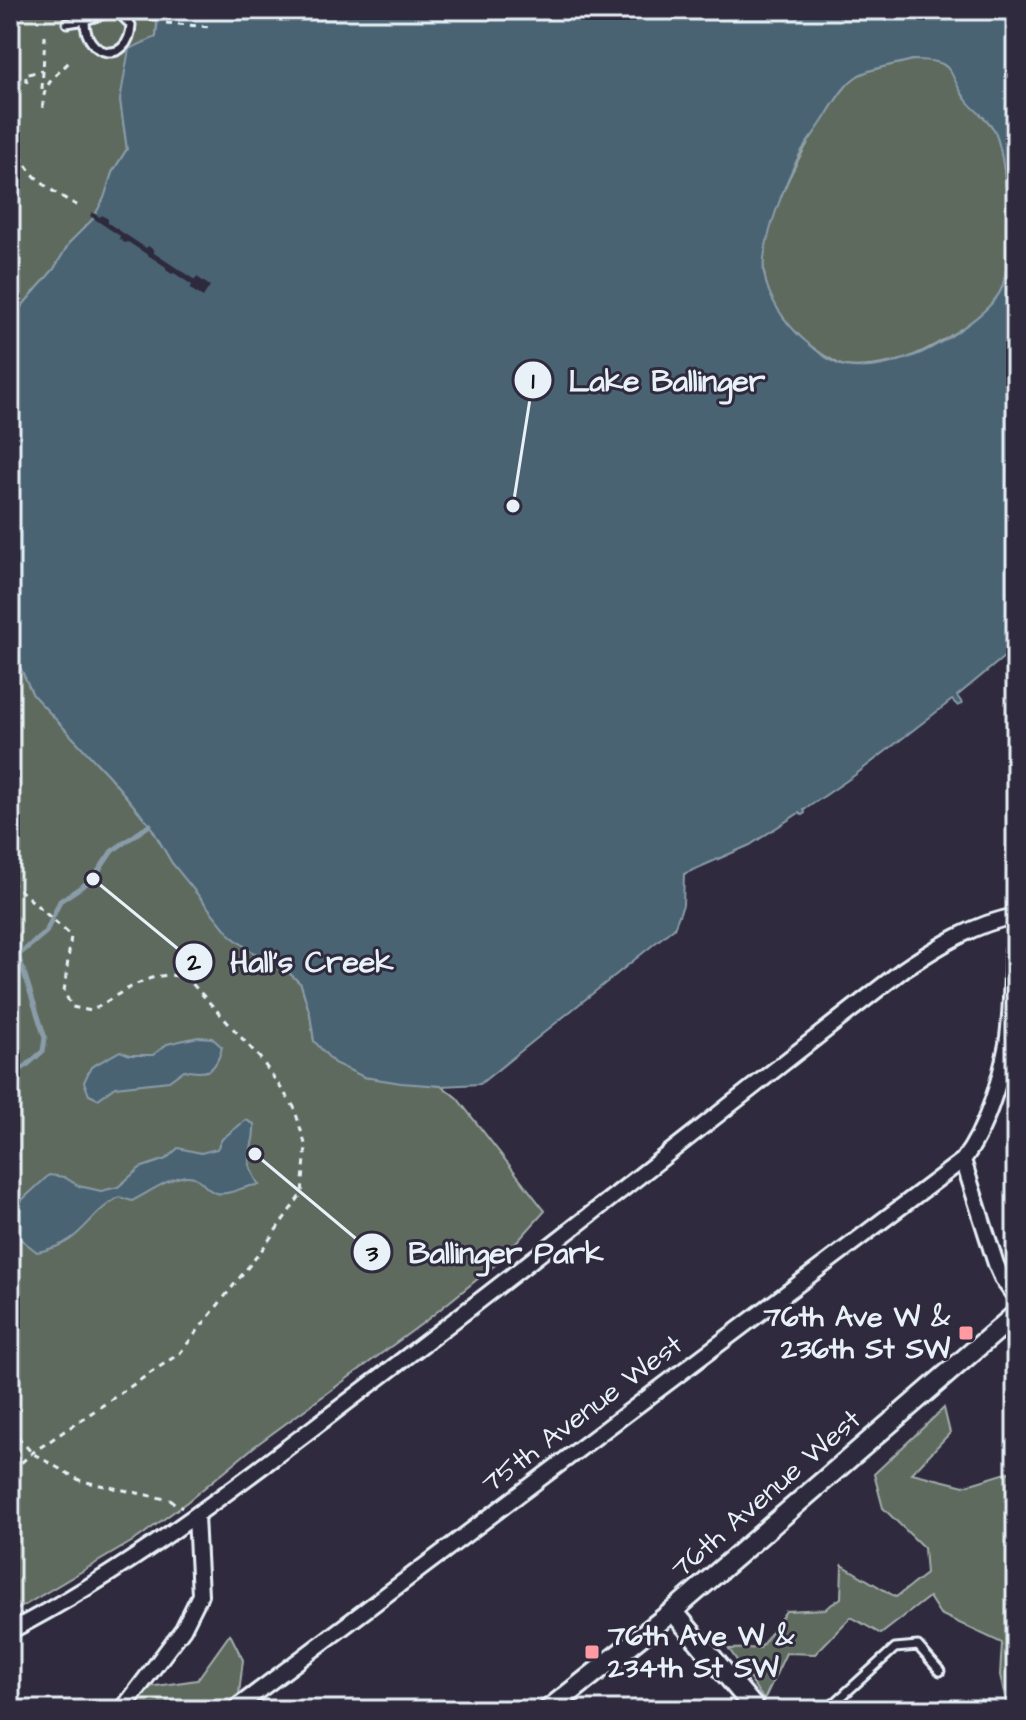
<svg xmlns="http://www.w3.org/2000/svg" width="1026" height="1720" font-family="'Architects Daughter',sans-serif">
  <style>
    .green { fill: #5e6a5f; stroke: #a3aeac; stroke-width: 2 }
    .water { fill: #4a6373; stroke: #899ca8; stroke-width: 2; fill-rule: evenodd }
    .pier { fill: #2f2a3d }
    .lines { fill: none; stroke-linecap: round; stroke-linejoin: round }
    .stream { stroke: #899ca8; stroke-width: 5 }
    .service-casing { stroke: #e8f1f8; stroke-width: 13 }
    .minor-casing { stroke: #e8f1f8; stroke-width: 20 }
    .tertiary-casing { stroke: #e8f1f8; stroke-width: 24 }
    .path { stroke: #e8f1f8; stroke-width: 3; stroke-dasharray: 6 6; stroke-linecap: butt }
    .service { stroke: #2f2a3d; stroke-width: 7 }
    .minor { stroke: #2f2a3d; stroke-width: 14 }
    .tertiary { stroke: #2f2a3d; stroke-width: 18 }
    .poi-dot { fill: #ff9aa2; stroke: #2f2a3d; stroke-width: 3 }
    .labels { text-anchor: middle; dominant-baseline: central; stroke-width: 6; stroke-linejoin: round; paint-order: stroke }
    .poi-label { font-size: 28px; font-weight: bold; fill: #e8f1f8; stroke: #2f2a3d; text-anchor: end }
    .street-label { font-size: 28px; fill: #e8f1f8; stroke: #2f2a3d }
    .leader { fill: none; stroke: #e8f1f8; stroke-width: 3 }
    .callout-dot { fill: #e8f1f8; stroke: #2f2a3d; stroke-width: 3 }
    .mark-label { font-size: 24px; text-anchor: middle; font-weight: bold; fill: #111 }
    .callout-label { font-size: 30px; text-anchor: middle; font-weight: bold; fill: #e8f1f8; stroke: #2f2a3d; stroke-width: 6; stroke-linejoin: round; paint-order: stroke }
  </style>
  <rect width="100%" height="100%" fill="#2f2a3d"/>
  <filter id="ink" filterUnits="userSpaceOnUse"><feTurbulence type="fractalNoise" baseFrequency=".0125" numOctaves="2"/><feDisplacementMap in="SourceGraphic" scale="16" xChannelSelector="R" yChannelSelector="G"/><feConvolveMatrix kernelMatrix="1 2 1 2 8 2 1 2 1" color-interpolation-filters="sRGB"/></filter>
  <g filter="url(#ink)">
    <!-- green -->
    <path class="green" d="M 10,10 L 158,10 L 156,37 L 120,100 L 127,149 L 112,173 L 105,197 L 93,219 L 70,242 L 54,269 L 10,320 Z
      M 912,60 C 921,60 933,58 941,63 C 955,71 956,84 964,97 C 972,108 986,116 993,128 C 1008,153 1014,263 1001,290 C 989,316 936,346 910,357 C 895,363 853,371 839,364 C 804,346 770,314 764,273 C 758,234 796,159 818,127 C 830,111 841,86 859,75 C 874,67 895,65 912,60 Z
      M 10,645 L 33,695 L 109,776 L 150,825 L 172,863 L 252,952 L 280,964 L 301,984 L 310,1014 L 314,1041 L 364,1077 L 442,1086 L 457,1098 L 545,1211 L 500,1261 L 423,1323 L 255,1446 L 187,1502 L 138,1538 L 10,1614 Z
      M 944,1408 L 950,1433 L 912,1473 L 964,1486 L 1016,1470 L 1016,1653 L 1010,1653 L 1010,1673 L 1016,1677 L 1016,1710 L 1008,1710 L 1000,1675 L 1002,1643 L 940,1614 L 929,1597 L 881,1634 L 851,1617 L 815,1654 L 786,1653 L 764,1700 L 729,1649 L 760,1648 L 786,1611 L 825,1609 L 841,1598 L 842,1565 L 896,1597 L 926,1574 L 924,1548 L 883,1508 L 874,1474 Z
      M 230,1634 L 243,1660 L 237,1710 L 132,1710 L 149,1687 L 197,1680 Z"/>
    <!-- water -->
    <path class="water" d="M 159,10 L 1016,10 L 1016,647 L 957,696 L 962,703 L 958,706 L 952,700 L 855,775 L 804,810 L 805,813 L 802,815 L 799,813 L 750,845 L 684,874 L 683,905 L 674,928 L 480,1084 L 442,1086 L 401,1083 L 364,1077 L 334,1063 L 314,1041 L 310,1014 L 301,984 L 280,964 L 252,952 L 231,936 L 172,863 L 150,825 L 109,776 L 33,695 L 10,645 L 10,320 L 54,269 L 70,242 L 93,219 L 104,198 L 112,173 L 127,149 L 120,100 L 129,49 L 156,37 ZM 912,60 C 960,60 944,71 968,102 C 975,111 987,118 993,128 C 1008,153 1014,263 1001,290 C 991,312 943,343 921,353 C 899,362 869,371 844,366 C 830,363 815,349 804,340 C 785,323 768,299 764,273 C 760,245 787,178 801,152 C 807,142 815,133 822,122 C 832,107 842,85 859,75 C 874,67 895,65 912,60 Z
      M 198,1037 L 212,1038 L 222,1047 C 216,1072 207,1075 184,1070 L 169,1081 L 115,1087 L 98,1099 L 89,1095 L 84,1082 L 91,1067 L 120,1051 L 130,1055 L 153,1055 L 167,1044 Z
      M 246,1120 L 254,1124 C 256,1153 239,1153 259,1185 C 243,1185 231,1196 216,1193 C 207,1191 203,1182 196,1178 C 180,1169 147,1194 132,1201 L 119,1197 C 85,1216 84,1244 37,1252 L 10,1231 L 10,1211 L 49,1175 L 64,1177 L 79,1186 L 101,1191 L 118,1187 L 140,1168 L 166,1159 L 178,1148 L 201,1153 L 217,1149 L 222,1139 Z"/>
    <!-- pier -->
    <path class="pier" d="M 92,212 L 100,217 L 102,215 L 108,219 L 108,223 L 146,248 L 148,246 L 154,250 L 154,253 L 195,280 L 197,277 L 210,286 L 203,297 L 190,289 L 192,285 L 174,273 L 172,274 L 166,270 L 166,267 L 128,242 L 125,243 L 119,239 L 120,236 L 90,216 Z"/>
    <g class="lines">
      <!-- stream -->
      <path class="stream" d="M 10,962 L 46,932 L 60,901 L 93,879 L 112,851 L 150,825
        M 10,1076 L 26,1066 L 43,1051 L 45,1038 L 19,957"/>
      <defs>
        <path id="service" d="M 85,20 C 84,57 129,66 131,25 L 118,12
          M 67,23 L 85,20 L 110,12 L 159,15
          M 827,1710 L 895,1648 L 918,1646 L 940,1671"/>
        <path id="minor" d="M 1016,942 L 1013,951 C 1011,981 1012,1014 1007,1044 C 1000,1082 986,1130 963,1160 L 996,1264 L 1003,1280 L 1016,1298
          M 10,1631 C 136,1566 247,1478 359,1393 C 543,1254 722,1110 904,969 C 939,946 975,923 1016,916
          M 122,1710 L 183,1629 L 200,1595 L 196,1516
          M 233,1710 L 963,1160"/>
        <path id="tertiary" d="M 673,1611 L 756,1710
          M 548,1710 L 673,1611 L 1016,1314"/>
      </defs>
      <!-- service casing -->
      <use href="#service" class="service-casing"/>
      <!-- minor casing -->
      <use href="#minor" class="minor-casing"/>
      <!-- tertiary casing -->
      <use href="#tertiary" class="tertiary-casing"/>
      <!-- path -->
      <path class="path" d="M 166,23 L 210,27
        M 27,83 L 25,75 L 43,70
        M 42,89 L 45,36
        M 43,108 C 42,83 55,77 72,59
        M 10,120 C 18,169 38,184 80,207
        M 10,881 L 71,936 L 64,992 L 72,1007 L 91,1011 C 121,994 154,965 188,979 L 260,1058 L 294,1107 L 306,1147 L 302,1193 L 264,1247 L 180,1353 L 32,1453 L 10,1473
        M 10,1428 L 32,1453 L 81,1481 L 170,1500 L 182,1508"/>
      <!-- service -->
      <use href="#service" class="service"/>
      <!-- minor -->
      <use href="#minor" class="minor"/>
      <!-- tertiary -->
      <use href="#tertiary" class="tertiary"/>
    </g>
  </g>
  <!-- markers -->
  <g class="poi-dot">
    <rect x="958" y="1325" width="16" height="16" rx="4"/>
    <rect x="584" y="1644" width="16" height="16" rx="4"/>
  </g>
  <g class="labels">
    <!-- poi labels -->
    <g class="poi-label">
      <text x="950" y="1317">76th Ave W &amp;<tspan x="950" dy="32">236th St SW</tspan></text>
      <text x="608" y="1636" text-anchor="start">76th Ave W &amp;<tspan x="608" dy="32">234th St SW</tspan></text>
    </g>
    <!-- street labels -->
    <g class="street-label">
      <text transform="translate(582 1414) rotate(-37)">75th Avenue West</text>
      <text transform="translate(766 1494) rotate(-41)">76th Avenue West</text>
    </g>
  </g>
  <!-- callouts -->
  <path class="leader" d="M513 506L533 380M93 879L194 962M255 1154L372 1252"/>
  <g class="callout-dot">
    <circle cx="513" cy="506" r="8"/>
    <circle cx="93" cy="879" r="8"/>
    <circle cx="255" cy="1154" r="8"/>
    <circle cx="533" cy="380" r="20"/>
    <circle cx="194" cy="962" r="20"/>
    <circle cx="372" cy="1252" r="20"/>
  </g>
  <g class="mark-label">
    <text x="533" y="389">1</text>
    <text x="194" y="970">2</text>
    <text x="372" y="1261">3</text>
  </g>
  <g class="callout-label">
    <text x="667" y="391">Lake Ballinger</text>
    <text x="312" y="972">Hall's Creek</text>
    <text x="506" y="1263">Ballinger Park</text>
  </g>
  <!-- margin -->
  <rect width="1026" height="1720" fill="none" stroke="#2f2a3d" stroke-width="40"/>
  <rect x="20" y="20" width="986" height="1680" fill="none" stroke="#e8f1f8" stroke-width="3" filter="url(#ink)"/>
</svg>
